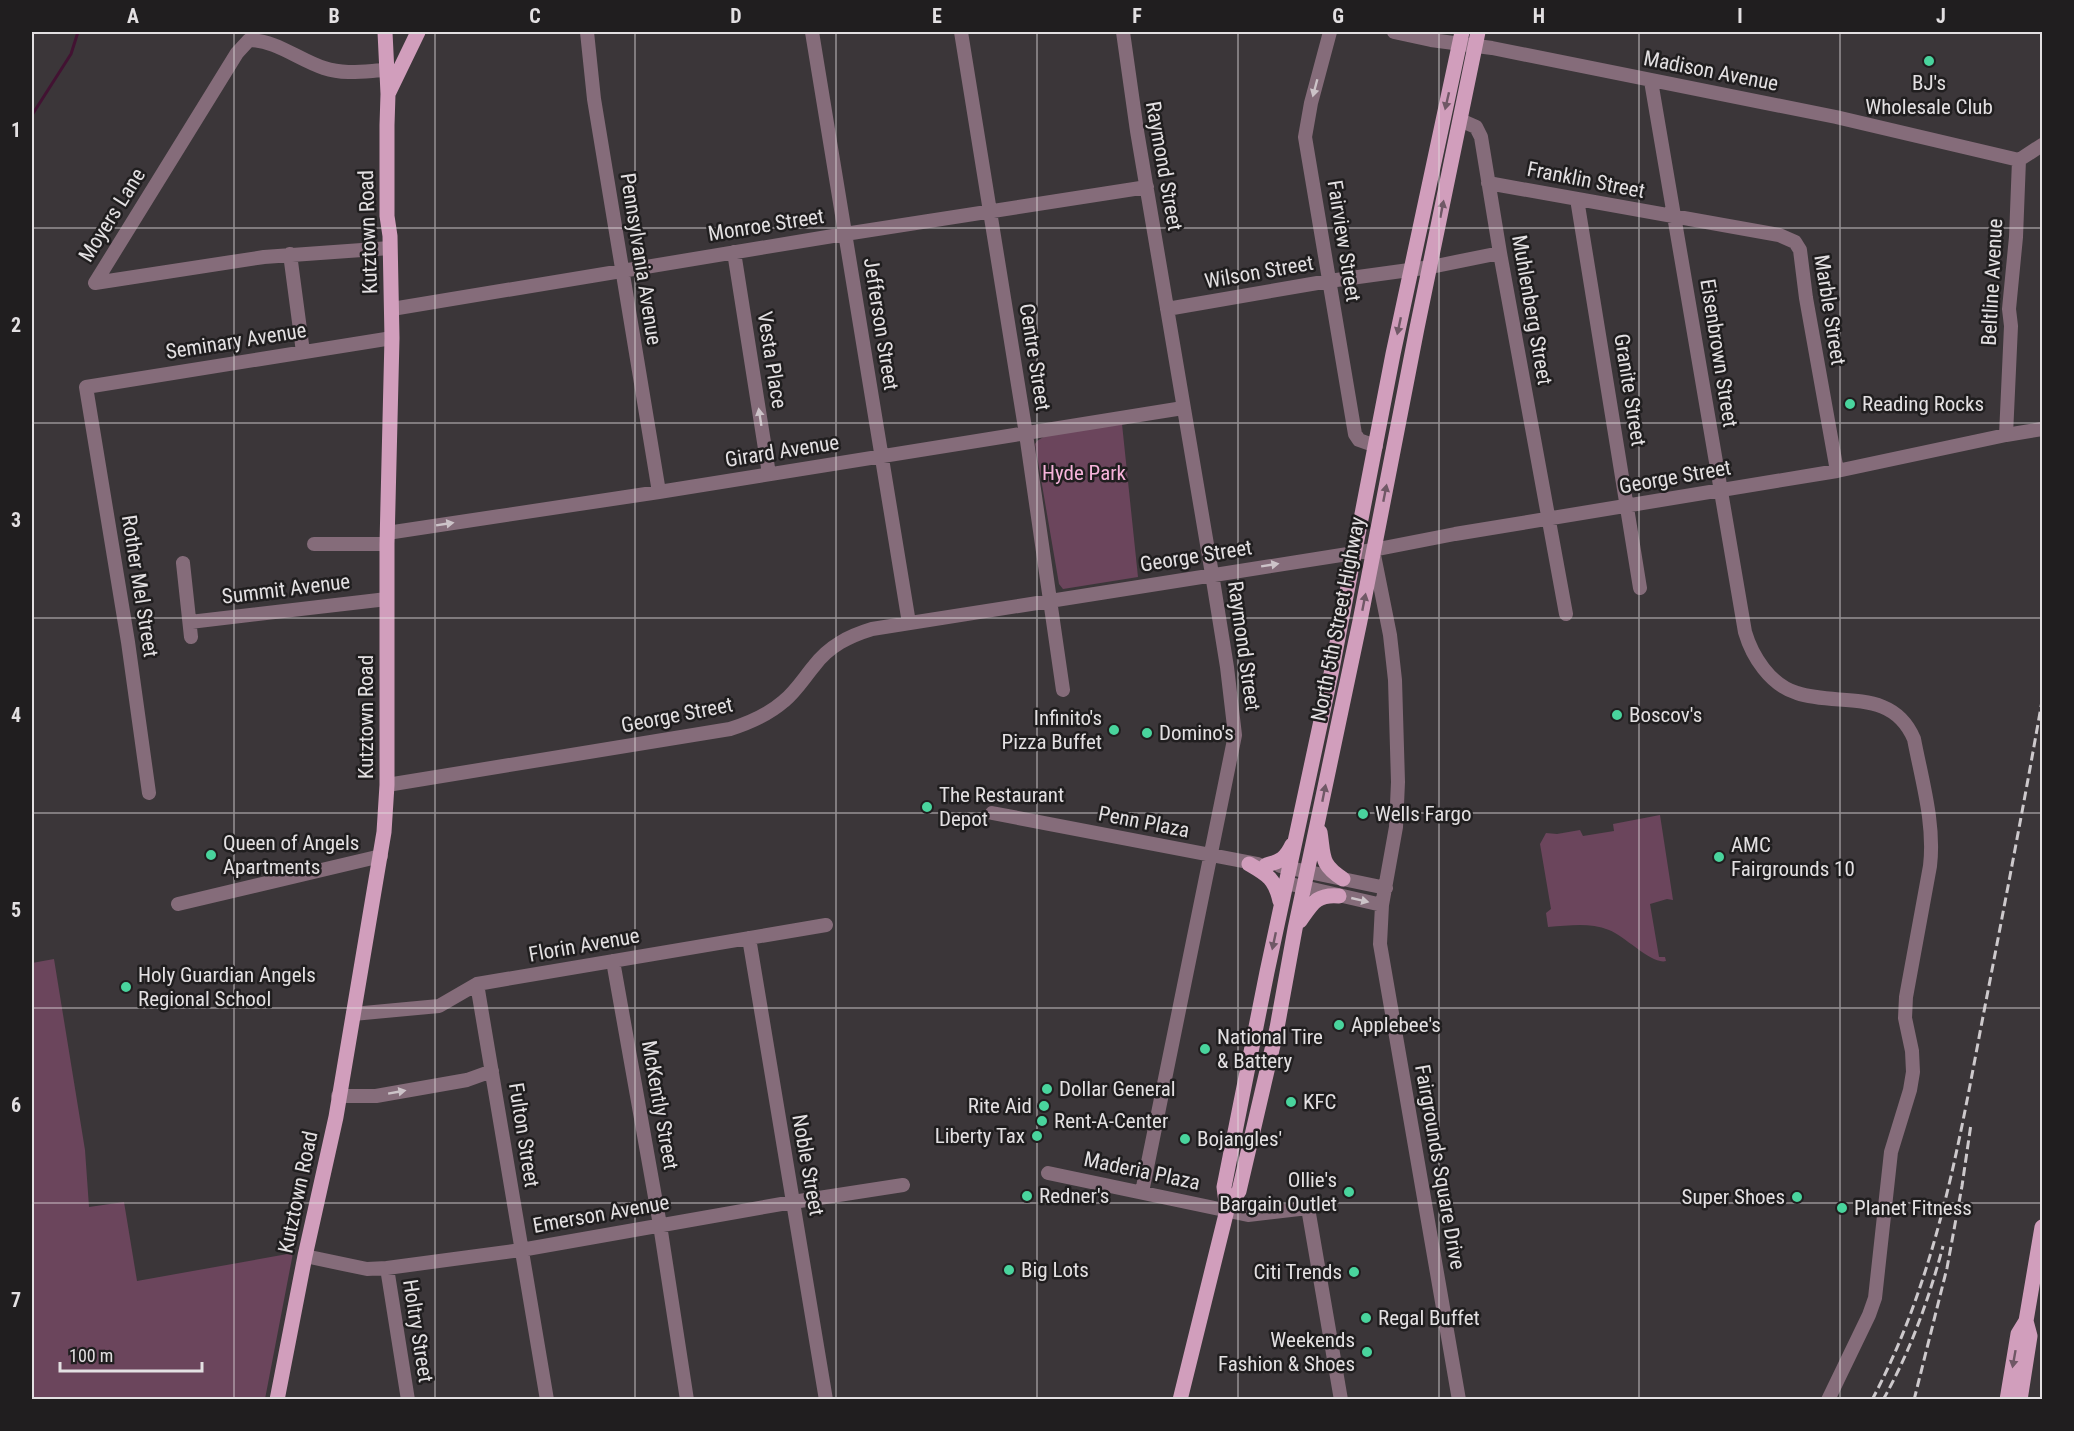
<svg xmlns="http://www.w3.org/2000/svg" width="2074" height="1431" font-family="'Roboto Condensed',sans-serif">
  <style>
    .green { fill: #6b455c }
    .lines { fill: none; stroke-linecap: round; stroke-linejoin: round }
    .stream { stroke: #421232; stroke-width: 3 }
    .minor { stroke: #856c7a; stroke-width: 14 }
    .major { stroke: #d19ebc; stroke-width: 15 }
    .rail { stroke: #cdc9cc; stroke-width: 3; stroke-dasharray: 9 4.5; stroke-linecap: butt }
    .oneway { fill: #ccc3c8 }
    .oneway2 { fill: #705866 }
    .grid { fill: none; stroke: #e3e0e2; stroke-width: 1.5; stroke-opacity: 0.55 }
    .poi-dot { fill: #49d49d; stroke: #201e1f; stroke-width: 2 }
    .labels { text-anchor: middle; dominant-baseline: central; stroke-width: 5; stroke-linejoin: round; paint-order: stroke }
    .street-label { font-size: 21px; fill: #e3e0e2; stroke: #201e1f }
    .poi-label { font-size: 21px; fill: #e3e0e2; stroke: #201e1f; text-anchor: start }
    .park-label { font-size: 21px; fill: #f7b4db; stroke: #201e1f }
    .neatline { fill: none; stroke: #e3e0e2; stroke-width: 2 }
    .grid-label { font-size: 20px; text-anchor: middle; font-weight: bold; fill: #e3e0e2 }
  </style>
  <rect width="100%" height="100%" fill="#3b3639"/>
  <!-- green -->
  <path class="green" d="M 1122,424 L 1138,577 L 1063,589 L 1059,584 L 1035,444 L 1037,441 L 1045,436 Z
    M 1660,815 L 1673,900 L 1667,899 L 1650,904 L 1659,957 L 1665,957 L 1666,961 C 1652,965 1625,936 1609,930 C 1588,922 1569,926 1548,927 L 1546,913 L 1551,909 L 1540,844 L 1546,833 L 1557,834 L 1580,830 L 1583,836 L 1614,831 L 1613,824 Z
    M 54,959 L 85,1150 L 89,1207 L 124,1202 L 137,1281 L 293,1253 L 265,1399 L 32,1399 L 32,963 Z"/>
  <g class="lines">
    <!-- stream -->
    <path class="stream" d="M 32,115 L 71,54 L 78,32"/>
    <!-- minor -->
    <path class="minor" d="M 587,32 L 594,99 L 659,492
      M 812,32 L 909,623
      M 961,32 L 1026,434 L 1063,690
      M 1123,32 L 1137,131 L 1212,574 L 1227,667 L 1235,735 L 1142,1192
      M 1330,32 L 1311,103 L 1305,137 L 1355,434 L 1359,440 L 1376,446
      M 1394,32 L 1431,40 L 1492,48 L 1836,117 L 2019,160
      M 386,70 C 365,71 345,75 324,68 C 299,60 276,40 249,40 L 237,53 L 95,283 L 264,257 L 390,248
      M 1651,81 L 1745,632 C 1752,656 1770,685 1797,693 C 1839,707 1892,687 1914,739 C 1922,781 1935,824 1930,866 L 1906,997 L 1905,1018 L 1912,1051 L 1913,1072 L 1910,1090 L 1891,1152 L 1875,1298 L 1869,1315 L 1828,1400
      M 1460,120 L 1476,127 L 1481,137 L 1500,253 L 1566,614
      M 2019,160 L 2042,145
      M 1488,183 L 1779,235 L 1795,242 L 1800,250 L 1806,298 L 1837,471
      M 1577,199 L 1640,588
      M 734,252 L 769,474
      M 290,254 L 303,352
      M 392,309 L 845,234 L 1147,187
      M 1167,309 L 1329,281 L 1431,267 L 1500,253
      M 2006,435 L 2011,326 L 2009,309 L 2016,237 L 2019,160
      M 387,533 L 659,492 L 1183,408
      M 314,544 L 387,544
      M 1374,555 L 1390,635 L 1395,680 L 1398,782 L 1396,827 L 1382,905 L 1380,944 L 1459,1400
      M 183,563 L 191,637
      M 190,622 L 387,599
      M 387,785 L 730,729 C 749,723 768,715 784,701 C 796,691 804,678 814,666 C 829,646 849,636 872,629 L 1373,550 L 1455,534 L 1837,471 L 2006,435 L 2042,429
      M 149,793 L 128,642 L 86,387 L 392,338
      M 992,813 L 1258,864
      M 1280,866 L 1386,888
      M 1286,883 L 1382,905
      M 178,904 L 381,856
      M 749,938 L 826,1400
      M 613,961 L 660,1225 L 687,1400
      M 477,984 L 547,1400
      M 353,1014 L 439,1006 L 477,984 L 826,925
      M 338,1096 L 376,1096 L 467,1080 L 492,1071
      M 1048,1173 L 1248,1215 L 1308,1208 L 1341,1400
      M 305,1256 L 367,1269 L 387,1268 L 521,1250 L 793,1202 L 903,1185
      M 387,1268 L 408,1400"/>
    <!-- major -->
    <path class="major" d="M 385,32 L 388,94
      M 1320,832 C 1324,857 1320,864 1343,879
      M 1249,864 C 1268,875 1275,879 1280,901
      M 1266,865 C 1280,862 1286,858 1292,845
      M 1300,921 C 1312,904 1316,894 1339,896
      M 1227,1210 L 1224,1187 L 1267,972 L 1331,674 L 1393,354 L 1462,32
      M 277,1400 L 305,1256 L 336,1117 L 384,832 L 387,785 L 387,544 L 392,338 L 390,236 L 387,216 L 387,125 L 388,94 L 418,32
      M 1180,1400 L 1227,1210 L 1239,1191 L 1277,1028 L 1295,929 L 1360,621 L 1417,328 L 1478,32
      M 2007,1400 L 2018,1334 L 2026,1321 L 2042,1227
      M 2020,1400 L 2030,1336 L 2026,1321"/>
    <!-- rail -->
    <path class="rail" d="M 1872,1400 C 1934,1283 1957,1155 1981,1027 C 2002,918 2023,810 2042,701
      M 1883,1400 C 1910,1352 1929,1299 1943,1246
      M 1914,1400 L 1947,1268 L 1962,1186 L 1971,1124"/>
  </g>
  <!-- one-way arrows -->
  <defs><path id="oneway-solid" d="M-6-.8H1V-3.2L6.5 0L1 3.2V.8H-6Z" transform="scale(1.5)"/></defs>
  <g class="oneway">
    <use href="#oneway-solid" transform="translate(1315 88) rotate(105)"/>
    <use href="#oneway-solid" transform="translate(760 417) rotate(-99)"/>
    <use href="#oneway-solid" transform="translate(445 524) rotate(-9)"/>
    <use href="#oneway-solid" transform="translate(1270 565) rotate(-9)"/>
    <use href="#oneway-solid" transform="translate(1360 900) rotate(13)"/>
    <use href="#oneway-solid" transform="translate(397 1092) rotate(-10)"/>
  </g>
  <g class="oneway2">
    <use href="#oneway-solid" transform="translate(1447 101) rotate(103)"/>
    <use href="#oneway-solid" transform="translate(1442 209) rotate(-79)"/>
    <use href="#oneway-solid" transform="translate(1399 326) rotate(102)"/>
    <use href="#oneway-solid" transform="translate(1385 493) rotate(-79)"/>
    <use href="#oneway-solid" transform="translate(1364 602) rotate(-79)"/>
    <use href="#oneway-solid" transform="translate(1324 793) rotate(-79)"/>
    <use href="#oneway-solid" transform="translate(1274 941) rotate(102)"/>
    <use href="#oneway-solid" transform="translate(2014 1359) rotate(100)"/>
  </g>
  <!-- grid -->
  <path class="grid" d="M 234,32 L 234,1400M 435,32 L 435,1400M 635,32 L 635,1400M 836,32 L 836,1400M 1037,32 L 1037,1400M 1238,32 L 1238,1400M 1439,32 L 1439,1400M 1639,32 L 1639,1400M 1840,32 L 1840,1400M 32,228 L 2042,228M 32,423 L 2042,423M 32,618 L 2042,618M 32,813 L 2042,813M 32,1008 L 2042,1008M 32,1203 L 2042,1203"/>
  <!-- markers -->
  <g class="poi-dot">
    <circle cx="1929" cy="61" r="6"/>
    <circle cx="1850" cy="404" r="6"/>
    <circle cx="1617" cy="715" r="6"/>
    <circle cx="1114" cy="730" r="6"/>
    <circle cx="1147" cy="733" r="6"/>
    <circle cx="927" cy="807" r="6"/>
    <circle cx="1363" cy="814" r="6"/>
    <circle cx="211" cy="855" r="6"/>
    <circle cx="1719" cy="857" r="6"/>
    <circle cx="126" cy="987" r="6"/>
    <circle cx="1339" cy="1025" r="6"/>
    <circle cx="1205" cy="1049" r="6"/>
    <circle cx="1047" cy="1089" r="6"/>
    <circle cx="1291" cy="1102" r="6"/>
    <circle cx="1044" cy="1106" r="6"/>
    <circle cx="1042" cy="1121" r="6"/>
    <circle cx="1037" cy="1136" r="6"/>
    <circle cx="1185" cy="1139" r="6"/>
    <circle cx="1349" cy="1192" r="6"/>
    <circle cx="1027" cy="1196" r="6"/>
    <circle cx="1797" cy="1197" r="6"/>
    <circle cx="1842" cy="1208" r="6"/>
    <circle cx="1009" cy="1270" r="6"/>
    <circle cx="1354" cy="1272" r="6"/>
    <circle cx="1366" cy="1318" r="6"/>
    <circle cx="1367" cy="1352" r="6"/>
  </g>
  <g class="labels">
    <!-- street labels -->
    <g class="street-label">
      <text transform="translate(1711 71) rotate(11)">Madison Avenue</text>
      <text transform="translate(1164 166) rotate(80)">Raymond Street</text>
      <text transform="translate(1586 180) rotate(11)">Franklin Street</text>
      <text transform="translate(112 215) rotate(-58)">Moyers Lane</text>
      <text transform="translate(766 225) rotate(-9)">Monroe Street</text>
      <text transform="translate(368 232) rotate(-92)">Kutztown Road</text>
      <text transform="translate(1344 241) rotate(81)">Fairview Street</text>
      <text transform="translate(641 259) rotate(81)">Pennsylvania Avenue</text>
      <text transform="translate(1259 272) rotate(-10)">Wilson Street</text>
      <text transform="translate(1992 282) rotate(-87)">Beltline Avenue</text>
      <text transform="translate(1532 310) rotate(80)">Muhlenberg Street</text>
      <text transform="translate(1830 310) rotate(81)">Marble Street</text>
      <text transform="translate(881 324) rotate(81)">Jefferson Street</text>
      <text transform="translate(236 341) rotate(-9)">Seminary Avenue</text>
      <text transform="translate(1719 353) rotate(81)">Eisenbrown Street</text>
      <text transform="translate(1035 357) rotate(81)">Centre Street</text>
      <text transform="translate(772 360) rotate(81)">Vesta Place</text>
      <text transform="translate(1630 390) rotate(81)">Granite Street</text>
      <text transform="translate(782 451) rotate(-9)">Girard Avenue</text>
      <text transform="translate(1675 477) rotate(-10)">George Street</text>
      <text transform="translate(1196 556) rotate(-9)">George Street</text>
      <text transform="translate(140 586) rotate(81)">Rother Mel Street</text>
      <text transform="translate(286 589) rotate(-7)">Summit Avenue</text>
      <text transform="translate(1338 619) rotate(-79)">North 5th Street Highway</text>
      <text transform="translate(1244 646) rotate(82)">Raymond Street</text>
      <text transform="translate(677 715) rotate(-11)">George Street</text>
      <text transform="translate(366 717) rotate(-90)">Kutztown Road</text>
      <text transform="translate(1144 822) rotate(11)">Penn Plaza</text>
      <text transform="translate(584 945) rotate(-10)">Florin Avenue</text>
      <text transform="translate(660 1105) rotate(80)">McKently Street</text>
      <text transform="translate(524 1135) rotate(81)">Fulton Street</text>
      <text transform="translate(808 1165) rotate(80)">Noble Street</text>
      <text transform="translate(1440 1167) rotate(80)">Fairgrounds Square Drive</text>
      <text transform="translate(1142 1171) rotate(12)">Maderia Plaza</text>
      <text transform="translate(298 1192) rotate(-78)">Kutztown Road</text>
      <text transform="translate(601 1214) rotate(-10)">Emerson Avenue</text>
      <text transform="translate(418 1331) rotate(81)">Holtry Street</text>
    </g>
    <!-- poi labels -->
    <g class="poi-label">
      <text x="1929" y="83" text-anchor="middle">BJ's<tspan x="1929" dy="24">Wholesale Club</tspan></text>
      <text x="1862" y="404">Reading Rocks</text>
      <text x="1629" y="715">Boscov's</text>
      <text x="1102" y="718" text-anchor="end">Infinito's<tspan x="1102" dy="24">Pizza Buffet</tspan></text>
      <text x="1159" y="733">Domino's</text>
      <text x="939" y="795">The Restaurant<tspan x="939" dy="24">Depot</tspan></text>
      <text x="1375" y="814">Wells Fargo</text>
      <text x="223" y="843">Queen of Angels<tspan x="223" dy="24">Apartments</tspan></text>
      <text x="1731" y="845">AMC<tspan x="1731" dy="24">Fairgrounds 10</tspan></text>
      <text x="138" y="975">Holy Guardian Angels<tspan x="138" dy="24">Regional School</tspan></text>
      <text x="1351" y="1025">Applebee's</text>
      <text x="1217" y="1037">National Tire<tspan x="1217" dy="24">&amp; Battery</tspan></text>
      <text x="1059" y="1089">Dollar General</text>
      <text x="1303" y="1102">KFC</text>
      <text x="1032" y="1106" text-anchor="end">Rite Aid</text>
      <text x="1054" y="1121">Rent-A-Center</text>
      <text x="1025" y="1136" text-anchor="end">Liberty Tax</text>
      <text x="1197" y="1139">Bojangles'</text>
      <text x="1337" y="1180" text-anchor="end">Ollie's<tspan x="1337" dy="24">Bargain Outlet</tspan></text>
      <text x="1039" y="1196">Redner's</text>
      <text x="1785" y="1197" text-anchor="end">Super Shoes</text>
      <text x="1854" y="1208">Planet Fitness</text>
      <text x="1021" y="1270">Big Lots</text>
      <text x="1342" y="1272" text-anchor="end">Citi Trends</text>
      <text x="1378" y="1318">Regal Buffet</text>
      <text x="1355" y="1340" text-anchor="end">Weekends<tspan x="1355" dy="24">Fashion &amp; Shoes</tspan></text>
    </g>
    <!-- park labels -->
    <g class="park-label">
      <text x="1084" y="473">Hyde Park</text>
    </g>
  </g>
  <!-- border -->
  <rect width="2074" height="1431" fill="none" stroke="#201e1f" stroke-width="66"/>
  <!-- scale -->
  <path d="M60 1362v9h142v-9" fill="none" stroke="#e3e0e2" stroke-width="3"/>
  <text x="69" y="1362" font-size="18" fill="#e3e0e2" stroke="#201e1f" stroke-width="4.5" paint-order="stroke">100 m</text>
  <rect x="33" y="33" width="2008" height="1365" class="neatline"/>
  <g class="grid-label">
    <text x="133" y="23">A</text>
    <text x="334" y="23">B</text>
    <text x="535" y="23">C</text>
    <text x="736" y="23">D</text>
    <text x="937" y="23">E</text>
    <text x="1137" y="23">F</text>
    <text x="1338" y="23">G</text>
    <text x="1539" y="23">H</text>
    <text x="1740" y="23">I</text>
    <text x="1941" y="23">J</text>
    <text x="16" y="137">1</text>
    <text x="16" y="332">2</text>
    <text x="16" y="527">3</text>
    <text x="16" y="722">4</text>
    <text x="16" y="917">5</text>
    <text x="16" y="1112">6</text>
    <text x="16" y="1307">7</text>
  </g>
</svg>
